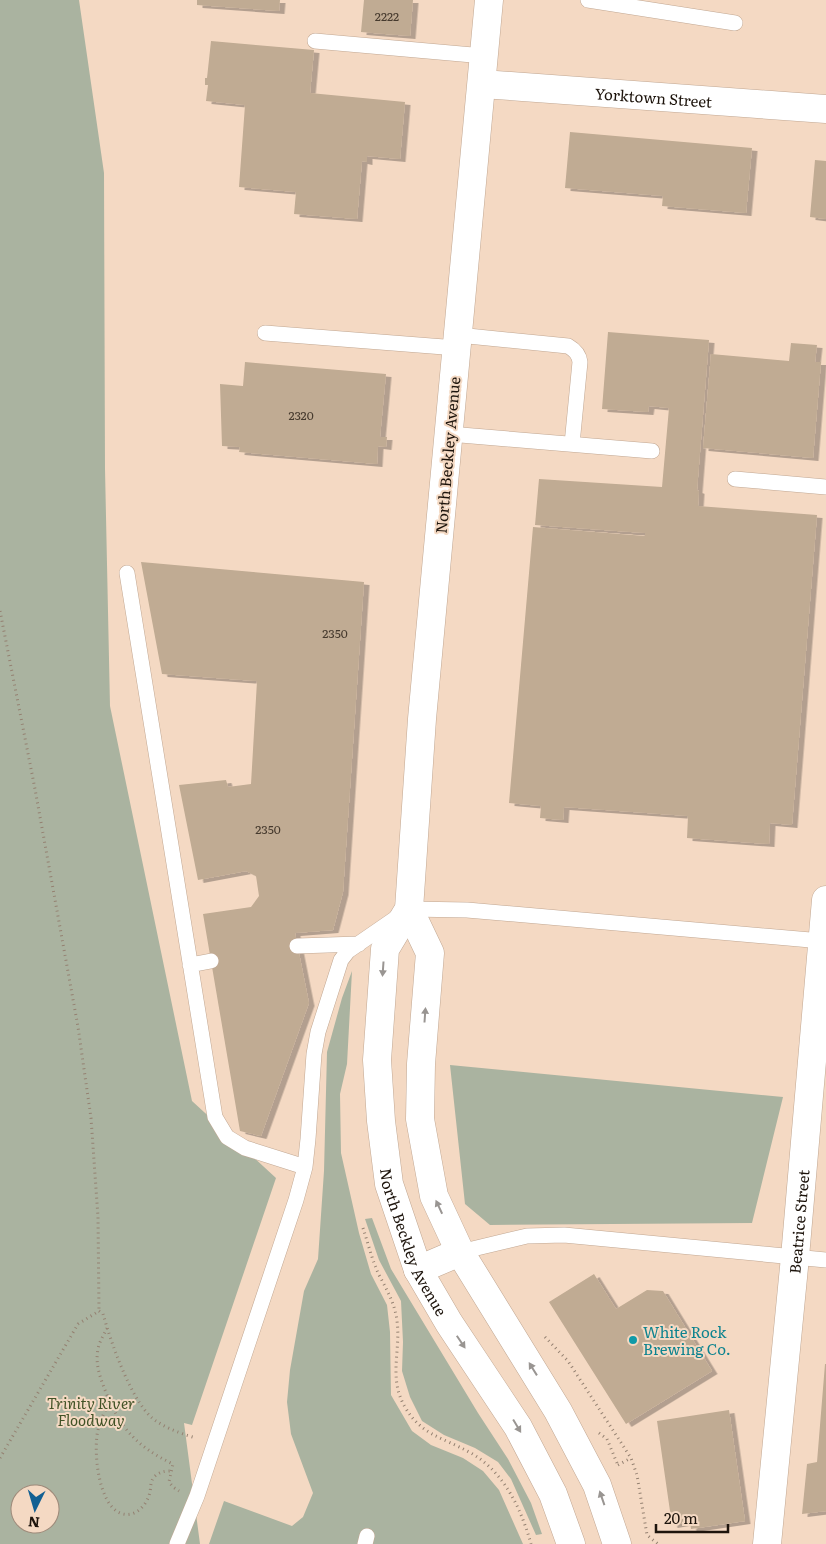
<svg xmlns="http://www.w3.org/2000/svg" width="826" height="1544" font-family="Literata,serif">
  <style>
    .green { fill: #aab3a0; fill-rule: evenodd }
    .building { fill: #c0ab93; filter: url(#shadow) }
    .lines { fill: none; stroke-linecap: round; stroke-linejoin: round }
    .service-casing { stroke: #c1a792; stroke-width: 16 }
    .minor-casing { stroke: #c1a792; stroke-width: 29 }
    .secondary-casing { stroke: #c1a792; stroke-width: 29 }
    .path { stroke: #948171; stroke-width: 3; stroke-dasharray: 1 4; stroke-linecap: butt }
    .service { stroke: #fff; stroke-width: 15 }
    .minor { stroke: #fff; stroke-width: 28 }
    .secondary { stroke: #fff; stroke-width: 28 }
    .oneway { fill: #999592 }
    .culture-dot { fill: #0f9aa8; stroke: #f4d9c3; stroke-width: 2 }
    .labels { text-anchor: middle; dominant-baseline: central; stroke-width: 4; stroke-linejoin: round; paint-order: stroke }
    .number-label { font-size: 12px; fill: #463a2e }
    .street-label { font-size: 15px; fill: #1d140c; stroke: #f4d9c3 }
    .culture-label { font-size: 15px; fill: #0d838f; stroke: #f4d9c3; text-anchor: start }
    .park-label { font-size: 15px; font-style: italic; fill: #415226; stroke: #f4d9c3 }
  </style>
  <defs>
    <filter id="shadow"><feDropShadow dx="5.5" dy="3" stdDeviation="0" flood-color="#0004"/></filter>
  </defs>
  <rect width="100%" height="100%" fill="#f4d9c3"/>
  <!-- green -->
  <path class="green" d="M 0,0 L 79,0 L 104,173 L 105,469 L 110,706 L 192,1101 L 276,1178 L 192,1425 L 184,1423 L 200,1544 L 0,1544 ZM 20,1494 L 50,1494 L 50,1524 L 20,1524 Z
    M 352,971 L 347,1064 L 340,1094 L 341,1153 L 359,1233 L 371,1274 L 387,1305 L 390,1332 L 391,1395 L 412,1431 L 431,1445 L 463,1458 L 483,1471 L 499,1490 L 523,1544 L 209,1544 L 224,1501 L 292,1526 L 303,1517 L 313,1493 L 291,1434 L 287,1402 L 290,1370 L 304,1291 L 318,1259 L 324,1171 L 327,1052 L 342,998 Z
    M 450,1065 L 783,1097 L 752,1223 L 490,1225 L 465,1204 Z
    M 372,1218 L 391,1269 L 478,1413 L 508,1459 L 531,1503 L 542,1534 L 536,1535 L 511,1479 L 498,1462 L 475,1448 L 444,1435 L 422,1421 L 410,1397 L 402,1371 L 403,1342 L 401,1301 L 379,1260 L 365,1219 Z"/>
  <!-- building -->
  <path class="building" d="M 197,0 L 280,0 L 279,11 L 197,5 Z
    M 364,0 L 413,0 L 410,36 L 361,32 Z
    M 211,41 L 314,50 L 310,93 L 405,102 L 400,159 L 367,156 L 367,162 L 362,161 L 357,219 L 294,214 L 296,192 L 239,187 L 245,105 L 206,101 L 208,85 L 205,85 L 205,78 L 207,78 Z
    M 570,132 L 752,148 L 746,213 L 662,206 L 663,196 L 565,188 Z
    M 815,160 L 826,161 L 826,219 L 810,217 Z
    M 608,332 L 709,340 L 697,490 L 699,491 L 698,506 L 817,515 L 792,825 L 770,823 L 769,844 L 687,838 L 688,816 L 564,807 L 563,820 L 540,818 L 541,806 L 509,803 L 533,527 L 645,536 L 645,533 L 535,525 L 539,479 L 662,487 L 669,408 L 649,406 L 648,412 L 602,409 Z
    M 791,343 L 817,345 L 815,362 L 821,362 L 813,458 L 703,448 L 711,354 L 789,361 Z
    M 245,362 L 386,374 L 380,437 L 387,437 L 386,447 L 378,446 L 377,464 L 239,452 L 240,447 L 222,446 L 220,384 L 243,386 Z
    M 141,562 L 364,582 L 343,892 L 333,930 L 295,933 L 309,1003 L 261,1136 L 240,1131 L 203,914 L 251,907 L 259,896 L 256,876 L 246,871 L 198,880 L 179,785 L 226,780 L 228,787 L 251,784 L 257,681 L 162,674 Z
    M 594,1274 L 616,1309 L 647,1290 L 663,1291 L 712,1371 L 626,1424 L 549,1302 Z
    M 825,1364 L 826,1364 L 826,1511 L 802,1514 L 807,1464 L 817,1462 Z
    M 729,1410 L 745,1521 L 691,1529 L 690,1522 L 672,1525 L 657,1421 Z"/>
  <g class="lines">
    <defs>
      <path id="service" d="M 588,0 L 735,23
        M 315,41 L 484,56
        M 265,333 L 457,348
        M 458,335 L 568,346 C 575,350 579,354 580,362 L 572,444
        M 449,434 L 652,451
        M 735,479 L 826,487
        M 127,573 L 215,1117 L 227,1137 L 245,1148 L 305,1167
        M 297,946 L 359,944
        M 190,965 L 211,961
        M 460,1252 L 527,1236 L 564,1235 L 826,1260
        M 177,1544 L 197,1496 L 296,1200 L 305,1167 L 308,1139 L 314,1054 L 318,1032 L 341,960 L 348,951 L 409,909 L 467,910 L 822,941
        M 365,1544 L 367,1536"/>
      <g id="minor">
        <path id="s1" d="M 482,84 L 826,109"/>
        <path id="s2" d="M 767,1544 L 795,1257 L 826,900"/>
      </g>
      <g id="secondary">
        <path id="s3" d="M 489,0 L 422,719 L 409,909 L 385,949 L 377,1060 L 381,1121 L 389,1184 L 418,1270 L 449,1323 L 518,1427 L 553,1494 L 571,1544"/>
        <path d="M 409,909 L 430,953 L 421,1064 L 420,1119 L 434,1196 L 460,1252 L 558,1411 L 597,1485 L 617,1544"/>
        <path d="M 418,1270 L 460,1252"/>
      </g>
    </defs>
    <!-- service casing -->
    <use href="#service" class="service-casing"/>
    <!-- minor casing -->
    <use href="#minor" class="minor-casing"/>
    <!-- secondary casing -->
    <use href="#secondary" class="secondary-casing"/>
    <!-- path -->
    <path class="path" d="M 0,611 L 35,789 L 78,1027 L 91,1118 L 98,1217 L 99,1311
      M 363,1228 C 368,1243 372,1260 379,1275 C 387,1290 395,1304 397,1321 C 401,1351 388,1378 405,1407 C 421,1435 442,1437 469,1452 C 503,1470 521,1508 531,1544
      M 99,1311 L 103,1314 C 111,1342 132,1405 156,1421 C 168,1429 182,1434 196,1438
      M 107,1328 C 104,1335 99,1342 98,1349 C 95,1364 100,1377 105,1390 C 119,1427 137,1447 173,1464 L 169,1482 L 173,1487 L 179,1491
      M 545,1337 L 568,1361 L 631,1458 L 637,1475 L 647,1535 L 658,1544
      M 109,1401 C 106,1410 100,1420 98,1430 C 93,1450 98,1508 123,1514 C 136,1517 147,1505 150,1492 C 151,1487 150,1482 154,1477 C 159,1472 164,1471 171,1471
      M 599,1433 L 607,1439 L 617,1463
      M 0,1458 L 78,1324 L 99,1311
      M 618,1465 L 631,1458"/>
    <!-- service -->
    <use href="#service" class="service"/>
    <!-- minor -->
    <use href="#minor" class="minor"/>
    <!-- secondary -->
    <use href="#secondary" class="secondary"/>
  </g>
  <!-- one-way arrows -->
  <defs><path id="oneway-solid" d="M-6-.8H1V-3.2L6.5 0L1 3.2V.8H-6Z" transform="scale(1.25)"/></defs>
  <g class="oneway">
    <use href="#oneway-solid" transform="translate(383 969) rotate(94)"/>
    <use href="#oneway-solid" transform="translate(425 1015) rotate(-86)"/>
    <use href="#oneway-solid" transform="translate(439 1207) rotate(-115)"/>
    <use href="#oneway-solid" transform="translate(461 1342) rotate(56)"/>
    <use href="#oneway-solid" transform="translate(533 1369) rotate(-122)"/>
    <use href="#oneway-solid" transform="translate(517 1426) rotate(59)"/>
    <use href="#oneway-solid" transform="translate(602 1498) rotate(-109)"/>
  </g>
  <!-- markers -->
  <circle class="culture-dot" cx="633" cy="1340" r="5"/>
  <g class="labels">
    <!-- number labels -->
    <g class="number-label">
      <text x="387" y="16">2222</text>
      <text x="301" y="415">2320</text>
      <text x="335" y="633">2350</text>
      <text x="268" y="829">2350</text>
    </g>
    <!-- street labels -->
    <g class="street-label">
      <text stroke="none"><textPath href="#s1" startOffset="172">Yorktown Street</textPath></text>
      <text transform="translate(447 455) rotate(-85)">North Beckley Avenue</text>
      <text stroke="none"><textPath href="#s2" startOffset="324">Beatrice Street</textPath></text>
      <text stroke="none"><textPath href="#s3" startOffset="1258">North Beckley Avenue</textPath></text>
    </g>
    <!-- culture labels -->
    <g class="culture-label">
      <text x="643" y="1331">White Rock<tspan x="643" dy="17">Brewing Co.</tspan></text>
    </g>
    <!-- park labels -->
    <g class="park-label">
      <text x="91" y="1402">Trinity River<tspan x="91" dy="17">Floodway</tspan></text>
    </g>
  </g>
  <!-- north arrow -->
  <g transform="translate(35 1509) rotate(185)"><circle r="24" fill="#f4d9c3" stroke="#9e8a7a"/>
  <path d="M0-4L9 19L0 12L-9 19Z" fill="#126093"/>
  <text y="-8" font-size="14" font-weight="bold" text-anchor="middle" fill="#1d140c">N</text>
  </g>
  <!-- scale -->
  <path d="M656 1524v8h72v-8" fill="none" stroke="#1d140c" stroke-width="2.5"/>
  <text x="664" y="1524" font-size="15" fill="#1d140c" stroke="#f4d9c3" stroke-width="4" paint-order="stroke">20 m</text>
</svg>
